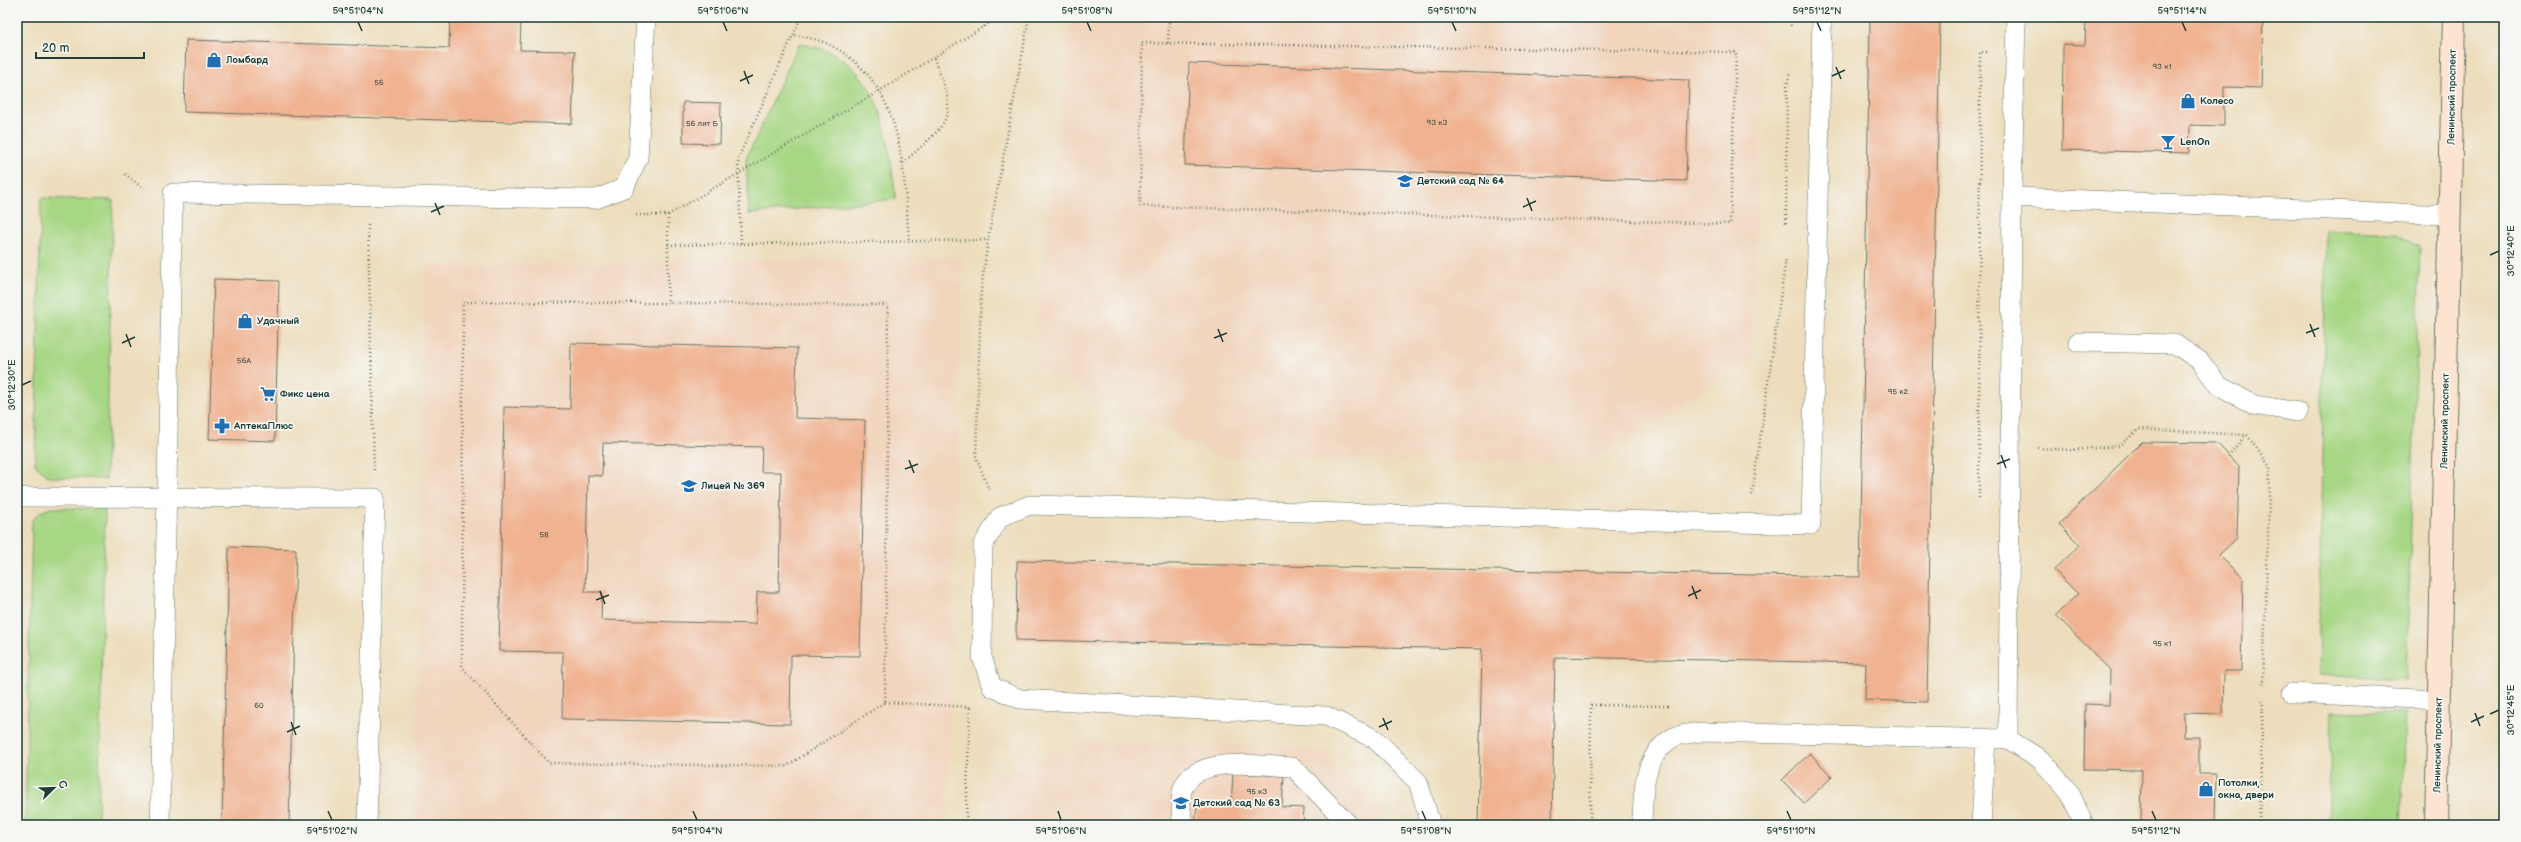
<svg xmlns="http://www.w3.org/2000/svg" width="2521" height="842" font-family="'Balsamiq Sans',sans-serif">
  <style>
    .built { fill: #f1d5bd }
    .green { fill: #a7d785; stroke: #638a5c }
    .building { fill: #f0b291; fill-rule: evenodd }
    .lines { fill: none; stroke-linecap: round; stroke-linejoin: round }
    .service-casing { stroke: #677564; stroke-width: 20 }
    .secondary-casing { stroke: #677564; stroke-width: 24 }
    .path { stroke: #677564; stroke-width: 2.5; stroke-dasharray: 1 3; stroke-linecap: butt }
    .service { stroke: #fff; stroke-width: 19 }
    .secondary { stroke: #fde4d1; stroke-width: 22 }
    .ticks { fill: none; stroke: #1f3d34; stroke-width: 1.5 }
    .labels { text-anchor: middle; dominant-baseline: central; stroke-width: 3.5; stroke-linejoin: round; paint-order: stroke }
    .number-label { font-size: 8px; fill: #535a4b }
    .poi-label { font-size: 10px; font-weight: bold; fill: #1f3d34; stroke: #f6f6f2; text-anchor: start }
    .street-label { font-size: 10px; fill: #1f3d34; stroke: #f6f6f2 }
    .neatline { fill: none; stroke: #1f3d34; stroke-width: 1.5 }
    .ticks-label { font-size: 10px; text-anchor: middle; fill: #1f3d34 }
  </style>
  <rect width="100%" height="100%" fill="#f6f6f2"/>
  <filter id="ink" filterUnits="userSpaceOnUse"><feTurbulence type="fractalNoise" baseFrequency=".025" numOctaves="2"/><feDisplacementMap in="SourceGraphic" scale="8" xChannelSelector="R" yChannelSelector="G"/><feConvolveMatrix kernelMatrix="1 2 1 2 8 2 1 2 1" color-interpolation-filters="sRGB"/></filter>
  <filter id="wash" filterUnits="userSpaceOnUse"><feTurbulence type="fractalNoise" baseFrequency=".012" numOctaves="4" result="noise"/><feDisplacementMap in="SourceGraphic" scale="16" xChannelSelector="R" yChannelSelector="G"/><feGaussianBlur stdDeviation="0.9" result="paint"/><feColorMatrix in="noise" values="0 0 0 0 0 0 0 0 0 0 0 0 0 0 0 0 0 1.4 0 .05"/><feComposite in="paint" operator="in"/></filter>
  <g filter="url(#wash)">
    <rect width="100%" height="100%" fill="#edddbc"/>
    <!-- built -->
    <path class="built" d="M 1071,17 L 1765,17 L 1751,359 L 1588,464 L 1220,457 L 1054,375 L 1038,365 L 1034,346 Z
      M 963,257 L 947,825 L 415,825 L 425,266 Z
      M 1085,741 L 1319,749 L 1397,825 L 987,825 L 988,781 Z"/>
    <!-- green -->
    <path class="green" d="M 799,44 C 808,46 820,47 828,51 C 886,79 888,145 896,199 L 749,214 L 746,159 Z
      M 41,198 L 113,200 L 106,479 L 49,477 L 35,465 Z
      M 2326,230 L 2394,233 L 2420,247 L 2406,680 L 2318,675 Z
      M 51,508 L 105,509 L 98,825 L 25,825 L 32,520 L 40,512 Z
      M 2332,711 L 2405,713 L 2401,825 L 2328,825 Z"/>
    <g id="blocks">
      <!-- building -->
      <path class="building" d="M 450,17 L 521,17 L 520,50 L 575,51 L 572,124 L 184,112 L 186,40 L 449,48 Z
        M 2086,17 L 2263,17 L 2261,88 L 2224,87 L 2224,126 L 2190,125 L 2189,153 L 2062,150 L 2063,44 L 2085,45 Z
        M 1870,19 L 1940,21 L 1927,702 L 1865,700 L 1866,663 L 1555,657 L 1552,825 L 1478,825 L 1482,649 L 1016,640 L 1017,561 L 1860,577 Z
        M 1189,63 L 1689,80 L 1686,181 L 1185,165 Z
        M 683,102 L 721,103 L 720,144 L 683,143 Z
        M 214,279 L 279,281 L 275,441 L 209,439 Z
        M 571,343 L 797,348 L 795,418 L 865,420 L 860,656 L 791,655 L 790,724 L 562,719 L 563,652 L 499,651 L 504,407 L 570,409 ZM 603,443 L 762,447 L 761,472 L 781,472 L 779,592 L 757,592 L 756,624 L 601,620 L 602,592 L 585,592 L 588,475 L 602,476 Z
        M 2142,442 L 2217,443 L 2239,467 L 2237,538 L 2219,555 L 2243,579 L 2241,671 L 2224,671 L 2223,714 L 2184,713 L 2184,737 L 2199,737 L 2199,774 L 2216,774 L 2215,825 L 2141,825 L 2142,770 L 2084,769 L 2085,704 L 2109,705 L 2110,670 L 2056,615 L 2078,594 L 2054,570 L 2080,545 L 2059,524 Z
        M 229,547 L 296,549 L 289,825 L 222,825 Z
        M 1810,753 L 1832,777 L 1804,803 L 1782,780 Z
        M 1233,773 L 1284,776 L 1282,807 L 1304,808 L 1303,825 L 1195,825 L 1197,805 L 1231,807 Z"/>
    </g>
  </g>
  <g filter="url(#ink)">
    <use href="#blocks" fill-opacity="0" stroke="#677564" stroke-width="1"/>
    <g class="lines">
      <defs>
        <path id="service" d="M 2012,197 L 2449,215
          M 2078,342 L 2175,344 L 2200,361 L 2218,385 L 2254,405 L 2298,412
          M 17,497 L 375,498 L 367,825
          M 2292,693 L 2439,700
          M 2008,739 L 2012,197 L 2016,17
          M 160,825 L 173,193 L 596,199 L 624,188 L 638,158 L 646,17
          M 1182,825 C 1182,815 1179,798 1183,788 C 1196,754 1264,766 1293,767 L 1349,825
          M 1431,825 L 1418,782 L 1375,739 L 1326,716 L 1020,699 L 992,687 L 982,657 L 983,545 L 1000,517 L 1030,505 L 1811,525 L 1822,17
          M 1642,825 C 1643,793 1642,755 1674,737 C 1681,734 1693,733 1701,732 L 2008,739 L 2040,759 L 2070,793 L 2084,825
          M 1981,825 L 1986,738"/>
        <path id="secondary" d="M 2436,825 L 2454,17"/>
      </defs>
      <!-- service casing -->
      <use href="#service" class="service-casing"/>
      <!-- secondary casing -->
      <use href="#secondary" class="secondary-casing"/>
      <!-- path -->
      <path class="path" d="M 1790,17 L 1791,28
        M 795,35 C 806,38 820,39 830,45 C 905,84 903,167 909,241
        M 1142,43 L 1736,52 L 1730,224 L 1140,206 Z
        M 1168,43 L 1169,17
        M 903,163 C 915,151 942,132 947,115 C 952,98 939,74 934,58
        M 125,174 L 144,189
        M 636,215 L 668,215 L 668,303 L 463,302 L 462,667 L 549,763 L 787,766 L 885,702 L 888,305 L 668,303
        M 668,215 L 881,90 L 999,17
        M 1786,223 L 1787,87 L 1790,71
        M 368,225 L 374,470
        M 741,243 L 738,159 L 801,17
        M 668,245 L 988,240
        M 2247,435 L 2270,467 L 2263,684
        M 2038,448 L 2070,450 L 2119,446 L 2139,429 L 2246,435
        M 2228,456 L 2246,435
        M 989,490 L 976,457 L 981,291 L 988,240 L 1029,17
        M 1752,495 L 1786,258
        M 1979,498 L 1980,52 L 1987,52
        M 885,702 L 970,707
        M 966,825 L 970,706
        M 1590,825 L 1591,705 L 1670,706
        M 2259,825 L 2263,699"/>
      <!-- service -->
      <use href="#service" class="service"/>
      <!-- secondary -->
      <use href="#secondary" class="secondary"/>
    </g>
  </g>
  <!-- ticks -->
  <path class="ticks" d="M 358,22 L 362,31M 723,22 L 727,31M 1087,22 L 1091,31M 1452,22 L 1456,31M 1817,22 L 1821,31M 2182,22 L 2186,31M 1836,67 L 1841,79M 744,71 L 749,84M 1832,76 L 1845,70M 740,81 L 753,75M 1527,198 L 1532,211M 435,203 L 440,215M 1523,207 L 1536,201M 431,212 L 444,206M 2490,255 L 2499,251M 2310,324 L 2315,337M 1218,329 L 1223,342M 2306,333 L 2319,328M 126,334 L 131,347M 1214,338 L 1227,333M 122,343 L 135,337M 22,385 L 31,381M 2001,455 L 2006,468M 909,460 L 914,473M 1997,464 L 2010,459M 905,469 L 918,464M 1692,586 L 1697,599M 600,591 L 605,604M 1688,596 L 1701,590M 596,600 L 609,595M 2475,713 L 2480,726M 2490,714 L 2499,710M 1383,718 L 1388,730M 291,722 L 296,735M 2471,722 L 2484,716M 1379,727 L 1392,721M 287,732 L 300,726M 328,811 L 332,820M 693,811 L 697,820M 1058,811 L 1061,820M 1422,811 L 1426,820M 1787,811 L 1791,820M 2152,811 L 2156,820"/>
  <!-- icons -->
  <defs>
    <symbol id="shop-bare" viewBox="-9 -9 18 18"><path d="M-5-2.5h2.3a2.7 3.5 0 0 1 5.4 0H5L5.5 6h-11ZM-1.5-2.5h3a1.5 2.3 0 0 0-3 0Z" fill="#1f6fb2" stroke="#f6f6f2" stroke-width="2.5" paint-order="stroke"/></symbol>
    <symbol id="bar-bare" viewBox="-9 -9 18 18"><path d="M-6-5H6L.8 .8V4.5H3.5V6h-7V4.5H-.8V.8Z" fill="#1f6fb2" stroke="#f6f6f2" stroke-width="2.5" paint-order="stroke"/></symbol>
    <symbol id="school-bare" viewBox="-9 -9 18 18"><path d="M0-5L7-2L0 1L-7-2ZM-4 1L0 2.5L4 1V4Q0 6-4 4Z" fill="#1f6fb2" stroke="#f6f6f2" stroke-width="2.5" paint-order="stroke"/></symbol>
    <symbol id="supermarket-bare" viewBox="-9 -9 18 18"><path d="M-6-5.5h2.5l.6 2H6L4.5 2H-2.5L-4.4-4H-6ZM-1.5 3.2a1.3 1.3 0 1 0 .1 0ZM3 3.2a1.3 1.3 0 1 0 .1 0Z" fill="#1f6fb2" stroke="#f6f6f2" stroke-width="2.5" paint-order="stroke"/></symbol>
    <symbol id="pharmacy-bare" viewBox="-9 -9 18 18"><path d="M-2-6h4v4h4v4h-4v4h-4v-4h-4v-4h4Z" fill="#1f6fb2" stroke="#f6f6f2" stroke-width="2.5" paint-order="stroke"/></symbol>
  </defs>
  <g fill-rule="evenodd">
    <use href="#shop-bare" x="203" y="49" width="22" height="22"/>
    <use href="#shop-bare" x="2177" y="90" width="22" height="22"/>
    <use href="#bar-bare" x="2157" y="131" width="22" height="22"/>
    <use href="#school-bare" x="1394" y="170" width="22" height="22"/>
    <use href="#shop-bare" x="234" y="310" width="22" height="22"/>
    <use href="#supermarket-bare" x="257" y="383" width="22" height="22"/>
    <use href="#pharmacy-bare" x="211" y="415" width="22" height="22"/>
    <use href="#school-bare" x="678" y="475" width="22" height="22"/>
    <use href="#shop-bare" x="2195" y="778" width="22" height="22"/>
    <use href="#school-bare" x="1170" y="792" width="22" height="22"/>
  </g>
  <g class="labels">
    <!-- number labels -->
    <g class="number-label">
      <text x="2162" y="66">93 к1</text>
      <text x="379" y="82">56</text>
      <text x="1437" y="122">93 к3</text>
      <text x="702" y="123">56 лит Б</text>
      <text x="244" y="360">56А</text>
      <text x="1898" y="391">95 к2</text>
      <text x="544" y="534">58</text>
      <text x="2162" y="643">95 к1</text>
      <text x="259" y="705">60</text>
      <text x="1257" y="791">95 к3</text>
    </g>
    <!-- poi labels -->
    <g class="poi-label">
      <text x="226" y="60">Ломбард</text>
      <text x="2200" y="101">Колесо</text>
      <text x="2180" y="142">LenOn</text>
      <text x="1417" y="181">Детский сад № 64</text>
      <text x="257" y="321">Удачный</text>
      <text x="280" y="394">Фикс цена</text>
      <text x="234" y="426">АптекаПлюс</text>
      <text x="701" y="486">Лицей № 369</text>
      <text x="2218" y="783">Потолки,<tspan x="2218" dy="12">окна, двери</tspan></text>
      <text x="1193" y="803">Детский сад № 63</text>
    </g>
    <!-- street labels -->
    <g class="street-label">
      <text transform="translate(2452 97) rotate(-89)">Ленинский проспект</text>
      <text transform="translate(2445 421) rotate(-89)">Ленинский проспект</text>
      <text transform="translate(2438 745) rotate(-89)">Ленинский проспект</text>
    </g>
  </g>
  <!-- margin -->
  <rect width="2521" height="842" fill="none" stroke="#f6f6f2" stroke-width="44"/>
  <!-- north arrow -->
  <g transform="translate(54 788) rotate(67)" stroke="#f6f6f2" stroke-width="3" paint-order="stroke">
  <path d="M0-3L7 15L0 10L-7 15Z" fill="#1f3d34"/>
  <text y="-6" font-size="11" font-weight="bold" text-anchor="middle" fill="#1f3d34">С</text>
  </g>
  <!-- scale -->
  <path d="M36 52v6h108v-6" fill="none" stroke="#1f3d34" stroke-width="2"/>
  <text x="42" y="52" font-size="12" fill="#1f3d34" stroke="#f6f6f2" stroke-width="3" paint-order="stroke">20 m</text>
  <rect x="22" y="22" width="2477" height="798" class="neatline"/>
  <g class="ticks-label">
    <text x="358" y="14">59°51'04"N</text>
    <text x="723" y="14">59°51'06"N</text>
    <text x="1087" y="14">59°51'08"N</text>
    <text x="1452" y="14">59°51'10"N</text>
    <text x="1817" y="14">59°51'12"N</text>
    <text x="2182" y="14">59°51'14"N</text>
    <text transform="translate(2510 251) rotate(-90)" y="4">30°12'40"E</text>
    <text transform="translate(11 385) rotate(-90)" y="4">30°12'30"E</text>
    <text transform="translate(2510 710) rotate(-90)" y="4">30°12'45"E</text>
    <text x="332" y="834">59°51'02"N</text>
    <text x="697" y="834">59°51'04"N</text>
    <text x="1061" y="834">59°51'06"N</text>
    <text x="1426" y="834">59°51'08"N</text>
    <text x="1791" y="834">59°51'10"N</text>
    <text x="2156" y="834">59°51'12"N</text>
  </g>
</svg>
